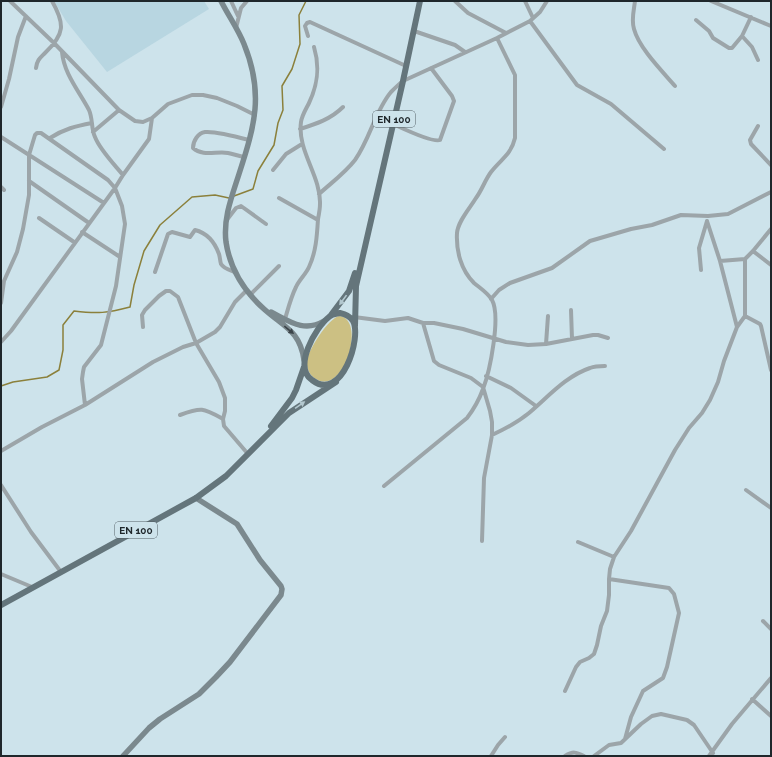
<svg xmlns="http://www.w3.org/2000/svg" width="772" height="757" font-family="Raleway,sans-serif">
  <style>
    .built { fill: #b8d6e1 }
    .green { fill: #ccc083 }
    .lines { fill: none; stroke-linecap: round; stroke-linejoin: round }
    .stream { stroke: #8b803b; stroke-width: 1.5 }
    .street { stroke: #9ca5a9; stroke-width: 4 }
    .secondary { stroke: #7b898e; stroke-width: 5.5 }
    .primary { stroke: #64757b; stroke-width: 6 }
    .oneway { fill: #b3c8cf }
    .oneway2 { fill: #3b4449 }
    .labels { text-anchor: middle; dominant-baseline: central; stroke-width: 3; stroke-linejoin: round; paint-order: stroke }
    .shield { fill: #cde3eb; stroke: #535f65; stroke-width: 1 }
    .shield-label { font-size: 10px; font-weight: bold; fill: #1f272b }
  </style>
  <rect width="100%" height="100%" fill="#cde3eb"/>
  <!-- built -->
  <path class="built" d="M 54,1 L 204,1 L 209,9 L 107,72 L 66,21 Z"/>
  <!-- green -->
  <path class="green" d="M 339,316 C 366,318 346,393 318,380 C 310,377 306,368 307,360 C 309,349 328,319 339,316 Z"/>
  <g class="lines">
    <!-- stream -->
    <path class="stream" d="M 234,196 L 253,189 L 258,171 L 274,145 L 278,123 L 283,110 L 282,86 L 292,69 L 300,44 L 299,15 L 306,1
      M 1,386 L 13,382 L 47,377 L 59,370 L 63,350 L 63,325 L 74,311 C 98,314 107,313 130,307 L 134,285 L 144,251 L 160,225 L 192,197 L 215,195 L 229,198"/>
    <!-- street -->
    <path class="street" d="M 10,1 L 55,44 L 119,110 L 135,121 L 143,122 L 152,118 L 168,104 L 192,95 L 203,95 L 217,98 L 237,106 L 255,115
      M 231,1 L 238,16
      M 455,1 L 468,13 L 506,33
      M 525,1 L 533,18
      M 635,1 C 634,10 631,20 634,29 C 639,48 662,71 675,86
      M 711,1 L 771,26
      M 696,20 L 709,31 L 713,38 L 729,48 L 732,48 L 742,36 L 751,17
      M 530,21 L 577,85 L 611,104 L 664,149
      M 236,28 L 241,8 L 247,1
      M 414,31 L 455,45 L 465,52
      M 308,36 L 305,26 L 307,23 L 310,22 L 406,66
      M 742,36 L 752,47 L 758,60
      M 62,52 C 64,74 79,91 89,110 C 93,119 91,129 95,137 C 100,150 114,164 123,175
      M 36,68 C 37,60 40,58 45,53 C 65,34 65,24 52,1
      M 1,107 L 9,79 L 18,37 L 26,16
      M 393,124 C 402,128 432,143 440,140 L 454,101 L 452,96 L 431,68
      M 758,126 L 750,140 L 751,144 L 771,165
      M 300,129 C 316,124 331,119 343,107
      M 93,132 L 119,110
      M 1,137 L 104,203
      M 50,138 C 64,129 76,126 92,123
      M 244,157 C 239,156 233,154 228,153 C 216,151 203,157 193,148 C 193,141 198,133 205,132 C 216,131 238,137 249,140
      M 273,170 L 286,154 L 302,144
      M 29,181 L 89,223
      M 1,187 L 4,190
      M 319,194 C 331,183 345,173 355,160 C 370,139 375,111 391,92 C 395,88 399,84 403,81 L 497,38 L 530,21 L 540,12 L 547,1
      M 279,198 L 318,220
      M 39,218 L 74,242
      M 226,221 L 236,208 L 241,206 L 266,224
      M 707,221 L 720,261 L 737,327
      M 82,232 L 120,257
      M 753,251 L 771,265
      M 720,261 L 745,259
      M 701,270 L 699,248 L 707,221
      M 155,272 L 168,234 L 172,232 L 190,237 L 195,230 C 207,233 215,243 219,254 C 220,257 220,261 221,264 C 224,269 230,270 235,272
      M 250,295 L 279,266
      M 491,299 L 499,290 L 510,283 L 552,268 L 590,241 L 631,229 L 652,225 L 681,215 L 708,216 L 728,214 L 771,192
      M 1,303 L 4,281 L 17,252 L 23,229 L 29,195 L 29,155 L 35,135 L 37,133 L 41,133 L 108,180 L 115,188 L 122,206 L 125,224 L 116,286 L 101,345 L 84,367 L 83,372 L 82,379 L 85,405
      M 571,310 L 572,339
      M 745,316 L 760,324 L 761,326 L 771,370
      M 354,317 L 385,321 L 408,318 L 423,323 L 434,323 L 463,329 L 506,342 L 528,345 L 546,344 L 593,335 L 598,335 L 608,338
      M 285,319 C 288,309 291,297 296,287 C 299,280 306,274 309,267 C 316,252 317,236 318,219 C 319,214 320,209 320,204 C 321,176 297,151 301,122 C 302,115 306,109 309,103 C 318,84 320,67 314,47
      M 423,323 L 434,361 L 439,365 L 471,378 L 483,387 L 490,411 L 492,422 L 492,435 L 484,478 L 482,541
      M 143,327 L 142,315 L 145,310 L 159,296 L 166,291 L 170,291 L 178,297 L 196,343 L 219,382 L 225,398 L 225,411 L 223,419 L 224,426 L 248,454
      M 1,342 L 11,331 L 115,188 L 123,175 L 149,139 L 152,118
      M 546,344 L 548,316
      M 486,376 L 511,388 L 536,406
      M 180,415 C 202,407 203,408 223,419
      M 492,435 C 505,429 518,422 529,413 C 548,397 566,376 590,368 C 595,366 600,366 605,366
      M 1,451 L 42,427 L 85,405 L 153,362 L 183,347 L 196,343 L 215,332 L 220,327 L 235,302 L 246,291
      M 1,485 L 31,532 L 61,572
      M 384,486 L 467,418 C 474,409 479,400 483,389 C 490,371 501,316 492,300 C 488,293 480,288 474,283 C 461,270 456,251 457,233 C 458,221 470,208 476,198 C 482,190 485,180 491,172 C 501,159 511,155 515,138 L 515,75 L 497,38
      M 746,490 L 771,508
      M 578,542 L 614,557
      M 1,574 L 32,587
      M 609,579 L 669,588 L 674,594 L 679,613 L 667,667 L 663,678 L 643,691 L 631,717 L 625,739
      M 763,621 L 771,629
      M 565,691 L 576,667 L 580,662 L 589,658 L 594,654 L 597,645 L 601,626 L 607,611 L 609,595 L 609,579 L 610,569 L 614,557 L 631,531 L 675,450 L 689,428 L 702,413 L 710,400 L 718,382 L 724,361 L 737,327 L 745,316 L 745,259 L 753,251 L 771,229
      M 752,699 L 771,716
      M 491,756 L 498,745 L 505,737
      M 565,756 C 573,751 576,752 584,756
      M 594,756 L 609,745 L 621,743 L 641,724 L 652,716 L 661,714 L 687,720 L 694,725 L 713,753
      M 709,756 L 732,724 L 771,678"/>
    <!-- secondary -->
    <path class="secondary" d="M 221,1 C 228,15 238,29 244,44 C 264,93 255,125 239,174 C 232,196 223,218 226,242 C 230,269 244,291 264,309 C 284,327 300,331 304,360
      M 271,312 C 289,321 304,333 324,321
      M 123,756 L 149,728 L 160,719 L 199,694 L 216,677 L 230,662 L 281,595 L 282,589 L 281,586 L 260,560 L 237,524 L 196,498"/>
    <!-- primary -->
    <path class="primary" d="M 340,313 C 345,314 350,316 353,321 C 362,337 342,403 312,380 C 293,367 315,328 329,317 C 332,314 336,314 340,313 Z
      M 331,315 L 349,291 L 355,273
      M 355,326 L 356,286 L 403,81 L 420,1
      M 271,426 L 292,398 L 296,390 L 304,367
      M 1,605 L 196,498 L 226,476 L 289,413 L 336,382"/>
  </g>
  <!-- one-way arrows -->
  <defs><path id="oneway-solid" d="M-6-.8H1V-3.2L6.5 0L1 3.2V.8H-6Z"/></defs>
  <g class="oneway">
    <use href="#oneway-solid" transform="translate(343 300) rotate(126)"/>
    <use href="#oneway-solid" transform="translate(300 405) rotate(-35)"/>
  </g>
  <use class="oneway2" href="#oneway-solid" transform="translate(289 330) rotate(39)"/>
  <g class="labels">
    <!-- shield labels -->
    <g class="shield">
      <rect x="373" y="111" width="42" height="16" rx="3"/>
      <rect x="115" y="522" width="42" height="16" rx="3"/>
    </g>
    <g class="shield-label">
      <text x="394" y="119">EN 100</text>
      <text x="136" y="530">EN 100</text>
    </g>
  </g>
  <!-- border -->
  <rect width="772" height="757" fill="none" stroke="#1f272b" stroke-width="4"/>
</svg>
